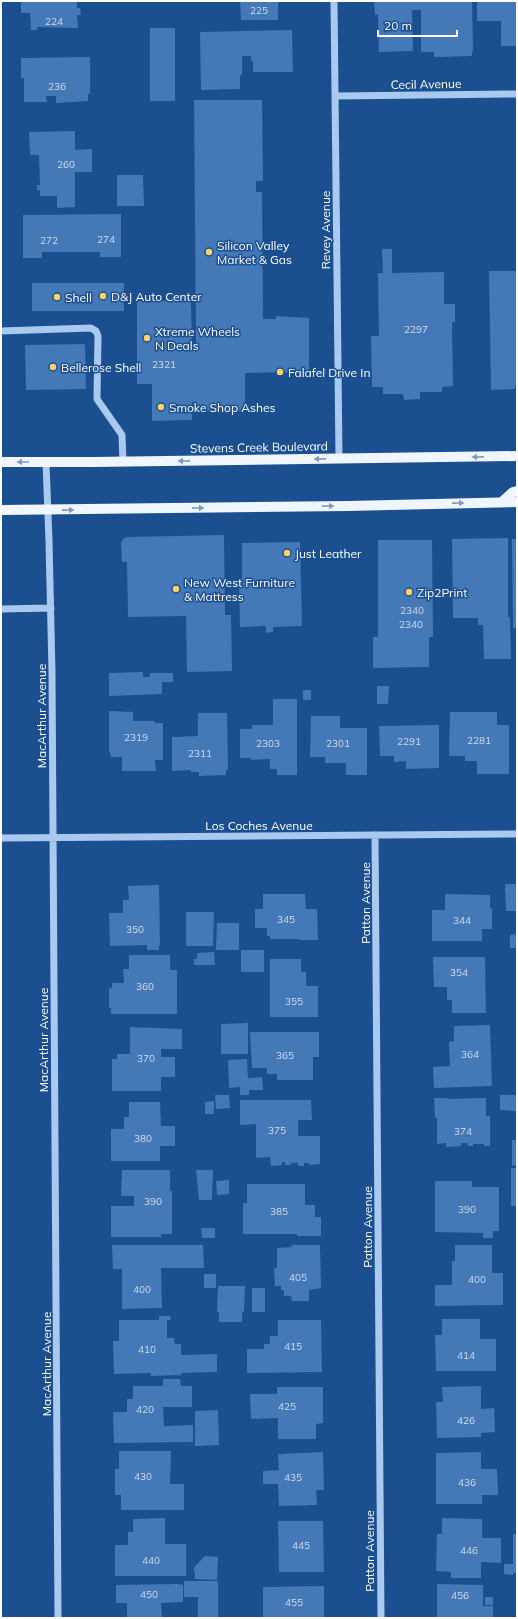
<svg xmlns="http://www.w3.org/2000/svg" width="518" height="1619" font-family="Mulish,sans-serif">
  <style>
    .building { fill: #4478b7 }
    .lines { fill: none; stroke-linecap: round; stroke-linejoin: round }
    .minor { stroke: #a9c9ee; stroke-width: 7 }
    .major { stroke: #f0f6ff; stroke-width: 10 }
    .oneway { fill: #7b9ac1 }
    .poi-dot { fill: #ffd166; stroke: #1b4f8f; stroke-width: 1.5 }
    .labels { text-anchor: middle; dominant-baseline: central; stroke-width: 3; stroke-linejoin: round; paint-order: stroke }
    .number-label { font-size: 10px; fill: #d0dded }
    .street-label { font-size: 12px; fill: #fff; stroke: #1b4f8f }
    .poi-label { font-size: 12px; fill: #fff; stroke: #1b4f8f; text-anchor: start }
  </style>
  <rect width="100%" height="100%" fill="#1b4f8f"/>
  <!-- building -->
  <path class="building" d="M 21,1 L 68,1 L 68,2 L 77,2 L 77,8 L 80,8 L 81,15 L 77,15 L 78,28 L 37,27 L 37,30 L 31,30 L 30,13 L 21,13 Z
    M 240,1 L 278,1 L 278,20 L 241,20 Z
    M 374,1 L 472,1 L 473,51 L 472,51 L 472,56 L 434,57 L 434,52 L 421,52 L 421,10 L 412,10 L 413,51 L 379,52 L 378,14 L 375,15 Z
    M 477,1 L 517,1 L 517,46 L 501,46 L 501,21 L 477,21 Z
    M 150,28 L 175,28 L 175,101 L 150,101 Z
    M 292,30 L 293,72 L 253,72 L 253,61 L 251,61 L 251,56 L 242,56 L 242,75 L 240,75 L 240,89 L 201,90 L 200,32 Z
    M 90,57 L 90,94 L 88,94 L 88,101 L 56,103 L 56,96 L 46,96 L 47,102 L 24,102 L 24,78 L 21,78 L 21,58 Z
    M 194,100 L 262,100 L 263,181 L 256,181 L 256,192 L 262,192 L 263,319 L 276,319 L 276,316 L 309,318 L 309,372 L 245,373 L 245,411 L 197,411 L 197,402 L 192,402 L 192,420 L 152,421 L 152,384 L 137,384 L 137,301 L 191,301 L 192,343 L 196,343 Z
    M 75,131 L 75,150 L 92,149 L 92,172 L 75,172 L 75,207 L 57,208 L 57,196 L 40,196 L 40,190 L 37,190 L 37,185 L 40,185 L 39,155 L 30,155 L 29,132 Z
    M 117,175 L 143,175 L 144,206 L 117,206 Z
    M 121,214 L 121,257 L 100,257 L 100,252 L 42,252 L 42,258 L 23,258 L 23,215 Z
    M 382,249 L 392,249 L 392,273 L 444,272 L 444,304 L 455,304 L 455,322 L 452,322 L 453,386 L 442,387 L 442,392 L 420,392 L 420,399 L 404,400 L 403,394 L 383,394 L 383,387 L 372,387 L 371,336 L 379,336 L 378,273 L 383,273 Z
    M 489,271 L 517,271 L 517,386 L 515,386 L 515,389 L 491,390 Z
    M 32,283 L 124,283 L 124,311 L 32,311 Z
    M 85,344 L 86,389 L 26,390 L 25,345 Z
    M 224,535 L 225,615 L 231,615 L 232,671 L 187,672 L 186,616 L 128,617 L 127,562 L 122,562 L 121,542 L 124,538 L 128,537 Z
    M 508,538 L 508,617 L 510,617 L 511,659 L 484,659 L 483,625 L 478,625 L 478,618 L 453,618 L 452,539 Z
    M 512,539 L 517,539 L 517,628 L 513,628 Z
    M 378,540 L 432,540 L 433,637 L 429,637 L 429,667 L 373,668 L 373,637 L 378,637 Z
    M 300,542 L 302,626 L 273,627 L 273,632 L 266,633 L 266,626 L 240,627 L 239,578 L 242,578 L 242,543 Z
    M 143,672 L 143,677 L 150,677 L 150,673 L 162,673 L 162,694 L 109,696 L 109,673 Z
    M 162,673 L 173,673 L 173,682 L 162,682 Z
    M 377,686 L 389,686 L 388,704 L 377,704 Z
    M 303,690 L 311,690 L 311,700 L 303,700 Z
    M 273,699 L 297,699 L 297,775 L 277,775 L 277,769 L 270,769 L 270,759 L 251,760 L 251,758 L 240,758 L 240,729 L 252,729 L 252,725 L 273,725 Z
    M 109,711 L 133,712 L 133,721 L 155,721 L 155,723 L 163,723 L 163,760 L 155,760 L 156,771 L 122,771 L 122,757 L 111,757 L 110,752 L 109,752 Z
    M 450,712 L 497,712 L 497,725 L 509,725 L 509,774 L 477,774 L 477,761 L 465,761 L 465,756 L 449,756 Z
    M 198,713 L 227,713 L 228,770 L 226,770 L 226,775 L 199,776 L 199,772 L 191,772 L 191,770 L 172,771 L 172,737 L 198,736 Z
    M 311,716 L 340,716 L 340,728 L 367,728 L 367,775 L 346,775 L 346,763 L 325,763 L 325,757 L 310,757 Z
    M 439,725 L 439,768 L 406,769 L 406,761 L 394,762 L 394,756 L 380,756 L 379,726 Z
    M 505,884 L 517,884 L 517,911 L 506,911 Z
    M 159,885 L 160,945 L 159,945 L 159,950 L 147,950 L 147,945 L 110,946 L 109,913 L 123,913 L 123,900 L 129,900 L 128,886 Z
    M 263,894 L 305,894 L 306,909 L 317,909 L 318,940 L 299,940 L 299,939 L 270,939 L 270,936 L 267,936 L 267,928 L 255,928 L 255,909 L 263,909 Z
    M 445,894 L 490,895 L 490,908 L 492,908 L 492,929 L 482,929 L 482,941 L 432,941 L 432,910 L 445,910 Z
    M 186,912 L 214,912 L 213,946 L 186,946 Z
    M 217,923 L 239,923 L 239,950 L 216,950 Z
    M 517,934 L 517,948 L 510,948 L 510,935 Z
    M 241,950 L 264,950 L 264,972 L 241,972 Z
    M 214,952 L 215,965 L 194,965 L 194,959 L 197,959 L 197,953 Z
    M 129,955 L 170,955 L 170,970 L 177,970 L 177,1014 L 111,1014 L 111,1008 L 109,1008 L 109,988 L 112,988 L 112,983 L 124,983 L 123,969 L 129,969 Z
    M 433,957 L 485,957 L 486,1013 L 452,1013 L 452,1000 L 447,1000 L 447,987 L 434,987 Z
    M 270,959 L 301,959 L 301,972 L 306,972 L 306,986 L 318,986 L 318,1017 L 270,1017 Z
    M 248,1023 L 248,1054 L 221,1054 L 221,1024 Z
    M 490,1025 L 492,1086 L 434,1088 L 433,1067 L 450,1066 L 449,1042 L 454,1041 L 454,1026 Z
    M 130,1027 L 182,1029 L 182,1049 L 161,1049 L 161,1057 L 175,1057 L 175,1077 L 161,1077 L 161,1091 L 112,1091 L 112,1059 L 117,1059 L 117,1054 L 130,1054 Z
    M 250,1032 L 319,1032 L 319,1057 L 313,1057 L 313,1080 L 277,1080 L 277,1074 L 267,1074 L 267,1068 L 252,1068 Z
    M 247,1059 L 248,1078 L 262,1077 L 263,1090 L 249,1090 L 249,1095 L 240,1095 L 240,1087 L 229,1088 L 228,1060 Z
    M 215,1095 L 229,1095 L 230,1108 L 216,1109 Z
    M 500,1095 L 517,1095 L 517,1111 L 500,1110 Z
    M 434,1098 L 447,1098 L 447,1099 L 486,1098 L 486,1116 L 490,1116 L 490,1146 L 484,1146 L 484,1144 L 473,1144 L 473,1146 L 468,1146 L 467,1143 L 461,1143 L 461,1146 L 446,1147 L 446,1143 L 437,1144 L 437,1118 L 435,1118 Z
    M 240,1100 L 311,1100 L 312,1120 L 298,1120 L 298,1136 L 320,1136 L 320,1164 L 309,1165 L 309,1163 L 304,1163 L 304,1166 L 298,1166 L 298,1163 L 291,1163 L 291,1165 L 285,1165 L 285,1162 L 282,1162 L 282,1165 L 271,1166 L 270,1157 L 256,1158 L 256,1124 L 240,1125 Z
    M 214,1101 L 214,1114 L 205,1114 L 205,1102 Z
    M 129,1102 L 160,1102 L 161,1126 L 175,1126 L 175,1146 L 160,1146 L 160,1161 L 111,1161 L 111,1129 L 124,1129 L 124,1117 L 129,1117 Z
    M 512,1140 L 517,1140 L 517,1165 L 512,1166 Z
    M 511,1168 L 517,1168 L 517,1206 L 511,1206 Z
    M 122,1170 L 170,1170 L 170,1191 L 172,1191 L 172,1234 L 161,1234 L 161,1237 L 111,1237 L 111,1206 L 134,1206 L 134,1196 L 121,1196 Z
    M 196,1170 L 213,1170 L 212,1200 L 199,1200 Z
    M 229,1180 L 229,1194 L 217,1195 L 216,1181 Z
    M 435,1181 L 472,1181 L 472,1187 L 499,1187 L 499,1231 L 493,1231 L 493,1238 L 483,1238 L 483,1233 L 435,1232 Z
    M 247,1184 L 305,1184 L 305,1205 L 315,1205 L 315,1217 L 321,1217 L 321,1236 L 297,1236 L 297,1234 L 243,1234 L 243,1203 L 247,1203 Z
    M 201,1228 L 215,1228 L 215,1238 L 202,1238 Z
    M 112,1245 L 203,1245 L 204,1268 L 161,1268 L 162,1308 L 122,1309 L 122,1269 L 113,1269 Z
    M 291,1245 L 320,1245 L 321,1288 L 309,1290 L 309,1301 L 292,1301 L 291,1296 L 284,1296 L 284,1290 L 281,1290 L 281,1286 L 275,1286 L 274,1268 L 277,1268 L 277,1248 L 292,1247 Z
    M 455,1245 L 492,1245 L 492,1273 L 503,1273 L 503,1305 L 435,1306 L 435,1285 L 452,1285 L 452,1261 L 455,1261 Z
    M 204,1274 L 216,1274 L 216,1288 L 204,1288 Z
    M 218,1286 L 245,1286 L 244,1312 L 242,1312 L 242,1322 L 219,1322 L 219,1312 L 217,1312 Z
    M 252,1288 L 265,1288 L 265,1312 L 252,1312 Z
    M 159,1316 L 170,1316 L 171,1320 L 167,1320 L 167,1338 L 174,1338 L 175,1344 L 181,1344 L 181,1355 L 217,1354 L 217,1372 L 181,1373 L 181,1375 L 151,1376 L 151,1373 L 114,1374 L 113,1341 L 119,1341 L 119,1320 L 159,1320 Z
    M 442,1319 L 480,1319 L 480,1339 L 496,1339 L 496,1371 L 436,1371 L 435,1335 L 442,1335 Z
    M 278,1320 L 321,1320 L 322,1372 L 247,1373 L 247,1349 L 264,1349 L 264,1344 L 270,1344 L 270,1336 L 278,1336 Z
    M 163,1379 L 180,1379 L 181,1386 L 192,1386 L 192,1407 L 163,1407 L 164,1426 L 193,1425 L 193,1442 L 114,1443 L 113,1412 L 127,1412 L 127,1399 L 133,1399 L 133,1386 L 163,1386 Z
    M 481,1386 L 481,1409 L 494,1408 L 495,1432 L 481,1433 L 481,1437 L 437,1438 L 436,1402 L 443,1402 L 442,1387 Z
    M 277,1387 L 323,1387 L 323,1423 L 316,1424 L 316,1439 L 278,1439 L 278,1418 L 251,1419 L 250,1394 L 277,1394 Z
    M 218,1410 L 219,1445 L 195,1446 L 195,1411 Z
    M 119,1451 L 171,1451 L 170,1484 L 184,1484 L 184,1510 L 121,1510 L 121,1495 L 115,1495 L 115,1469 L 119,1469 Z
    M 323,1452 L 324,1490 L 316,1490 L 317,1505 L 279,1506 L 278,1484 L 263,1484 L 263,1471 L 279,1470 L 278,1454 Z
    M 481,1452 L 481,1469 L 497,1469 L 498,1495 L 482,1495 L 482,1504 L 436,1504 L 436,1453 Z
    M 165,1518 L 165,1544 L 186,1544 L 186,1576 L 115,1576 L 115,1545 L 128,1545 L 128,1532 L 133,1532 L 133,1519 Z
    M 442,1518 L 482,1519 L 482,1538 L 501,1538 L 501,1563 L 481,1562 L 481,1578 L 451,1578 L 451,1572 L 436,1571 L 437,1534 L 442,1534 Z
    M 278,1521 L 323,1521 L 324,1572 L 279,1572 Z
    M 513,1534 L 517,1534 L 517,1573 L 513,1573 L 513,1575 L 504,1574 L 504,1564 L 513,1564 Z
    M 205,1556 L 218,1557 L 217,1580 L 195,1579 L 194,1567 Z
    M 184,1581 L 218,1581 L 218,1618 L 198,1618 L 198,1598 L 199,1597 L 184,1597 Z
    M 177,1584 L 183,1585 L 183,1602 L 161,1603 L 162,1618 L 127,1618 L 127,1603 L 116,1603 L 116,1585 Z
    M 437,1584 L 483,1585 L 483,1606 L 493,1606 L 493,1618 L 437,1618 Z
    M 324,1586 L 324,1618 L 263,1618 L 263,1587 Z
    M 485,1597 L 493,1597 L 493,1605 L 485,1605 Z"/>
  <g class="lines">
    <!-- minor -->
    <path class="minor" d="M 334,1 L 339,459
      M 335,96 L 517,94
      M 1,331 L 91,328 L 96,331 L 98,336 L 97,399 L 122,435 L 123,462
      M 46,462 L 49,541 L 52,672 L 58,1618
      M 1,609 L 51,608
      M 375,835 L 381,1618
      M 1,838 L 517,834"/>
    <!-- major -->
    <path class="major" d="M 1,462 L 93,462 L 517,456
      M 502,502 L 513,492 L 517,491
      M 1,510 L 348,506 L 517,502"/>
  </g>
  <!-- one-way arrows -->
  <defs><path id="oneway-solid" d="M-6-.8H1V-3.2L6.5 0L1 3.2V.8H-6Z"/></defs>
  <g class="oneway">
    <use href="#oneway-solid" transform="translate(478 457) rotate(179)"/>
    <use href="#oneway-solid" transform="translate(320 459) rotate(179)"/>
    <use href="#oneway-solid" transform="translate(184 461) rotate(179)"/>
    <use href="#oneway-solid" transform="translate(23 462) rotate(180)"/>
    <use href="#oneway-solid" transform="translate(458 503) rotate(-1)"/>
    <use href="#oneway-solid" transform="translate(328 506) rotate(-1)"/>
    <use href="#oneway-solid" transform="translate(198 508) rotate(-1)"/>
    <use href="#oneway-solid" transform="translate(68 510) rotate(-1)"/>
  </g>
  <!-- markers -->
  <g class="poi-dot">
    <circle cx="209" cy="252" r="4"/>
    <circle cx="103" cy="296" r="4"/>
    <circle cx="57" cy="297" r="4"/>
    <circle cx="147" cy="338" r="4"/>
    <circle cx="53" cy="367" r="4"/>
    <circle cx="280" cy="372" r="4"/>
    <circle cx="161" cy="407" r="4"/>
    <circle cx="287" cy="553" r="4"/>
    <circle cx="176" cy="589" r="4"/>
    <circle cx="409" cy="592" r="4"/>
  </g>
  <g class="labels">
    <!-- number labels -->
    <g class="number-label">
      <text x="259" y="10">225</text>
      <text x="54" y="21">224</text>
      <text x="57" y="86">236</text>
      <text x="66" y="164">260</text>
      <text x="106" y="239">274</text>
      <text x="49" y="240">272</text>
      <text x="416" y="329">2297</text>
      <text x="164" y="364">2321</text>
      <text x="412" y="610">2340</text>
      <text x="411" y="624">2340</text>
      <text x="136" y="737">2319</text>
      <text x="479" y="740">2281</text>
      <text x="409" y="741">2291</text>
      <text x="268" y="743">2303</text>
      <text x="338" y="743">2301</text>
      <text x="200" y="753">2311</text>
      <text x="286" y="919">345</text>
      <text x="462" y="920">344</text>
      <text x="135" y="929">350</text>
      <text x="459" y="972">354</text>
      <text x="145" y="986">360</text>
      <text x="294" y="1001">355</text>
      <text x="470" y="1054">364</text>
      <text x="285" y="1055">365</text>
      <text x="146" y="1058">370</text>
      <text x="277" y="1130">375</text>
      <text x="463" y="1131">374</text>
      <text x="143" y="1138">380</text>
      <text x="153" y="1201">390</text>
      <text x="467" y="1209">390</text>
      <text x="279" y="1211">385</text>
      <text x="298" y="1277">405</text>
      <text x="477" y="1279">400</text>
      <text x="142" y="1289">400</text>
      <text x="293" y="1346">415</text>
      <text x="147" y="1349">410</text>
      <text x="466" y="1355">414</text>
      <text x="287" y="1406">425</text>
      <text x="145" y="1409">420</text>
      <text x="466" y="1420">426</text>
      <text x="143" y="1476">430</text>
      <text x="293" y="1477">435</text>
      <text x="467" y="1482">436</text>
      <text x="301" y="1545">445</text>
      <text x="469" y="1550">446</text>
      <text x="151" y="1560">440</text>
      <text x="149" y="1594">450</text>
      <text x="460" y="1595">456</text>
      <text x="294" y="1602">455</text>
    </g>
    <!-- street labels -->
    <g class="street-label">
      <text transform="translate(426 84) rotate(-1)">Cecil Avenue</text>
      <text transform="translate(325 230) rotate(-90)">Revey Avenue</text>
      <text transform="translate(259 447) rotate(-1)">Stevens Creek Boulevard</text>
      <text transform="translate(41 716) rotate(-90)">MacArthur Avenue</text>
      <text x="259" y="825">Los Coches Avenue</text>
      <text transform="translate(365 903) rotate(-90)">Patton Avenue</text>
      <text transform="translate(43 1040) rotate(-90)">MacArthur Avenue</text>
      <text transform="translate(367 1227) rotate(-90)">Patton Avenue</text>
      <text transform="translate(46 1364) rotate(-90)">MacArthur Avenue</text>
      <text transform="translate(369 1551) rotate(-90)">Patton Avenue</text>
    </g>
    <!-- poi labels -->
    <g class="poi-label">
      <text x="217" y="245">Silicon Valley<tspan x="217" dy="14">Market &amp; Gas</tspan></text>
      <text x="111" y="296">D&amp;J Auto Center</text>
      <text x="65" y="297">Shell</text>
      <text x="155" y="331">Xtreme Wheels<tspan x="155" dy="14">N Deals</tspan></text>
      <text x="61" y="367">Bellerose Shell</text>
      <text x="288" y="372">Falafel Drive In</text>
      <text x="169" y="407">Smoke Shop Ashes</text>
      <text x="295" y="553">Just Leather</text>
      <text x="184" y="582">New West Furniture<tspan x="184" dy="14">&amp; Mattress</tspan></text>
      <text x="417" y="592">Zip2Print</text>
    </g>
  </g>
  <!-- border -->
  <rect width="518" height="1619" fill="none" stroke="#ffffff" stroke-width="4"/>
  <!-- scale -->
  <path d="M378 30v6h79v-6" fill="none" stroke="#ffffff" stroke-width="2"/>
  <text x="384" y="30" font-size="12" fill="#ffffff" stroke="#1b4f8f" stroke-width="3" paint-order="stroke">20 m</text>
</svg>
